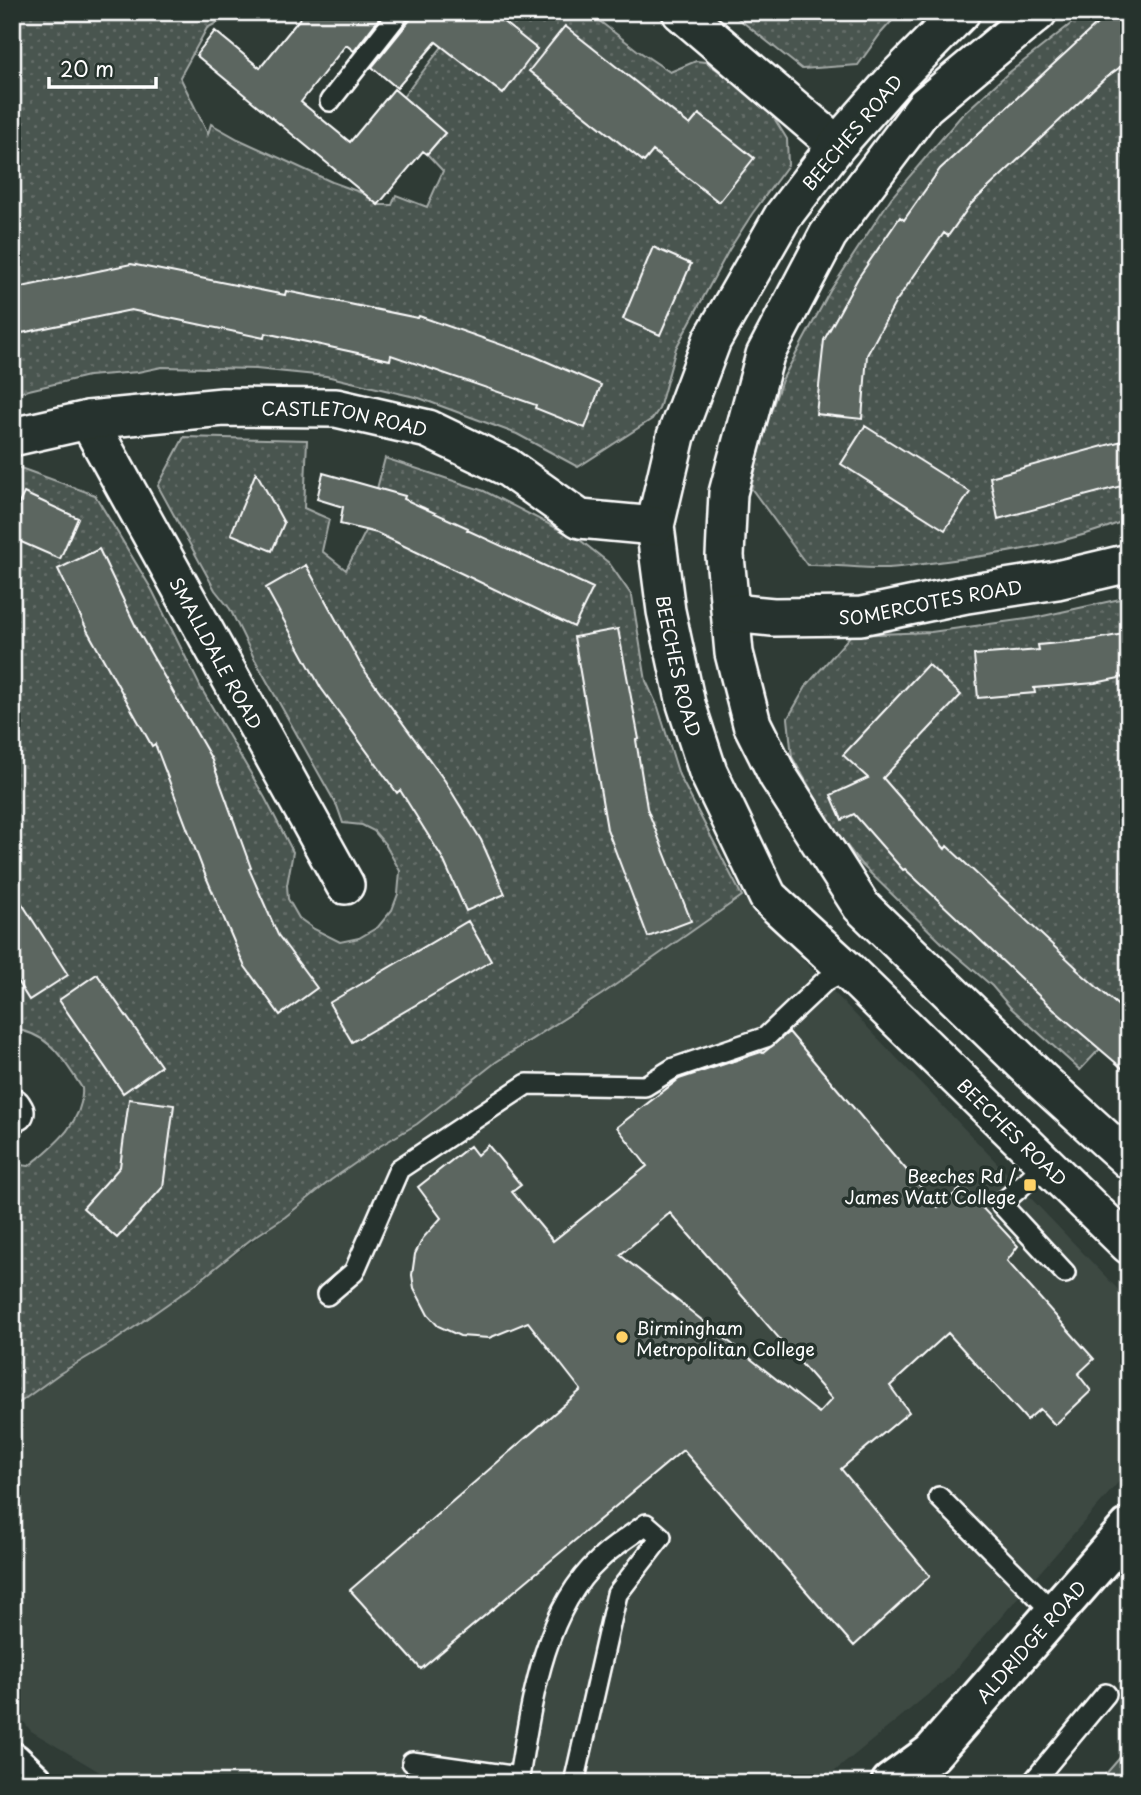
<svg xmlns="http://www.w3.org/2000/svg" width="1141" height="1795" font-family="'Playpen Sans',sans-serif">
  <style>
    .built { fill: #3c4842 }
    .grass { fill: url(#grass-dots); stroke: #a4aaa7; stroke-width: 2 }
    .park { fill: #4a544f; stroke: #a4aaa7; stroke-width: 2 }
    .building { fill: #5b6661; stroke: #fff; stroke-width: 2; fill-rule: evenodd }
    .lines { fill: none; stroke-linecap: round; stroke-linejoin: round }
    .service-casing { stroke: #fff; stroke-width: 24 }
    .minor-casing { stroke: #fff; stroke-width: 42 }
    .tertiary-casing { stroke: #fff; stroke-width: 44 }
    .service { stroke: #26332d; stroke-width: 19 }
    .minor { stroke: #26332d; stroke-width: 37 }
    .tertiary { stroke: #26332d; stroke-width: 38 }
    .poi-dot { fill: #ffd166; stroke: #26332d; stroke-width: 2.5 }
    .labels { text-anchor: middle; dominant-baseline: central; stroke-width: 7; stroke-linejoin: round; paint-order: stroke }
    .street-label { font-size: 18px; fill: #fff; stroke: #26332d }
    .poi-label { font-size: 18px; fill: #fff; stroke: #26332d; text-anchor: end }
  </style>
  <defs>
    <pattern id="grass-dots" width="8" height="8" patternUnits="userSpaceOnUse" patternTransform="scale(1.75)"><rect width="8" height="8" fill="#4a544f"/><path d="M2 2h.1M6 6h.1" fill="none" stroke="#656e69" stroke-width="1.8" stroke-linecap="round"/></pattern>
  </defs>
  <rect width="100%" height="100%" fill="#2f3b35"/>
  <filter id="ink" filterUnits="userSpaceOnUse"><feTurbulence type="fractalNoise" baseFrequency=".0143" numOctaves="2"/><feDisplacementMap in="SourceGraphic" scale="14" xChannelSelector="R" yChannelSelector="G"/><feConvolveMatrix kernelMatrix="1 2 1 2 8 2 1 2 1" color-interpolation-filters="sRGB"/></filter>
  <g filter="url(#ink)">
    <!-- built -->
    <path class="built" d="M 742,896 L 1129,1301 L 1129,1470 L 948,1678 L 829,1776 L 815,1783 L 118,1783 L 31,1731 L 12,1707 L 12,1408 L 59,1374 L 193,1286 L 285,1217 L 331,1180 L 380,1146 L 417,1124 L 496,1062 L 586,1007 Z"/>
    <!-- grass -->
    <path class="grass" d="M 12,12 L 237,12 L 207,28 L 180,77 L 208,134 L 211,124 L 238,139 L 332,182 L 365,194 L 379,205 L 392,205 L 396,195 L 427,207 L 443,171 L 427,154 L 445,133 L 403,97 L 469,12 L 601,12 L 598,20 L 637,50 L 670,72 L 696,61 L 706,62 L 752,95 L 774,118 L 787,139 L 788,165 L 752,214 L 729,250 L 676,348 L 659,409 L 652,419 L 578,467 L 517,434 L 419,398 L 326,376 L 256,369 L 162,367 L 138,372 L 88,376 L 12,394 Z
      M 730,12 L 900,12 L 881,33 L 858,65 L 802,69 Z
      M 1086,12 L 1129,12 L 1129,519 C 1070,543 1009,553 946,561 C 927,563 907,567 888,568 C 861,569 834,564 807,565 L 751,488 L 765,428 L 782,380 L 830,291 L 891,198 L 961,116 L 1006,75 Z
      M 184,437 L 307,440 L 304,508 L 329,519 L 322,551 L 346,570 L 366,531 L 385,458 L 484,491 L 580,540 L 609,563 L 632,596 L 646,681 L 658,707 L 679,775 L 742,896 L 601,995 L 496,1062 L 417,1124 L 380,1146 L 331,1180 L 285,1217 L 250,1240 L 193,1286 L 116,1340 L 59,1374 L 12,1408 L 12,1164 L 29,1166 C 52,1147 85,1122 82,1088 C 63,1059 50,1033 12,1029 L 12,465 L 95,495 L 152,590 L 201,688 L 265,798 L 293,852 L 287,885 L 288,899 L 299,918 L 314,929 L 340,942 L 359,938 L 378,927 L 392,910 L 398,894 L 400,871 L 385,844 L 374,831 L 362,825 L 343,823 L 337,806 L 254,658 L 230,609 L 215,590 L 158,486 Z
      M 1129,597 L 1129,1018 L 1080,1070 L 1010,1007 L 992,986 L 942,943 L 861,864 L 832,826 L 792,757 L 788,718 L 807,685 L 851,635 L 931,632 L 1034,618 Z"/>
    <!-- park -->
    <path class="park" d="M 1124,1753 L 1129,1757 L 1129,1783 L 1098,1783 Z"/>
    <!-- building -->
    <path class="building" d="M 305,12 L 384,12 L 354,51 L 346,45 L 301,102 L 350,142 L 394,89 L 445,133 L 427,154 L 423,151 L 378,205 L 196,55 L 215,31 L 260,68 Z
      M 412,12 L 491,12 L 537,49 L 503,94 L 436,42 L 397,88 L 372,67 L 410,20 Z
      M 1110,12 L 1129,12 L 1129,61 L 1105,78 L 971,204 L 948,236 L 944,233 L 895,303 L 867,355 L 862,419 L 816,414 L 824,340 L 858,278 L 900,217 L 904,220 L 940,169 Z
      M 565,26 L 690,125 L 699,114 L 754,158 L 719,202 L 653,151 L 644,162 L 529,71 Z
      M 653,247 L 691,264 L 660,335 L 623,319 Z
      M 131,264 L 285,295 L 286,291 L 418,318 L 419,316 L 534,356 L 601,385 L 585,428 L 535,408 L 536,405 L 391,355 L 390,360 L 265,333 L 264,338 L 131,310 L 12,335 L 12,289 Z
      M 865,426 L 970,492 L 945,530 L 841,464 Z
      M 1129,439 L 1129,484 L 998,519 L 990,477 Z
      M 256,472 L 284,523 L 272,551 L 231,534 Z
      M 323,473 L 405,496 L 404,499 L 468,528 L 467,530 L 593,588 L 574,627 L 377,533 L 340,524 L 343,507 L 317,499 Z
      M 24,493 L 78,518 L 60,559 L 12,538 L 12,518 Z
      M 99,549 L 138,631 L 211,758 L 251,868 L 249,869 L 278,935 L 317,988 L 280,1015 L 244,965 L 204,872 L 155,744 L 152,746 L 87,630 L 58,569 Z
      M 306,565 L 362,667 L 445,781 L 481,840 L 505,894 L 466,911 L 443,859 L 400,790 L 397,793 L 321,688 L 266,588 Z
      M 618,629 L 639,739 L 636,740 L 647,808 L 691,921 L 648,937 L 607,829 L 574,637 Z
      M 1129,633 L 1129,676 L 1095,683 L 1034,688 L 1035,693 L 978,698 L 974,655 L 1039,650 L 1038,645 L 1091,640 Z
      M 928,664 L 961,695 L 883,778 L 945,849 L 947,846 L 1077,968 L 1076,969 L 1129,1015 L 1129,1074 L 1053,1009 L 937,899 L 905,869 L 903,870 L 854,814 L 842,820 L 831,795 L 868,778 L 843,755 Z
      M 12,888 L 68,975 L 29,1000 L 12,973 Z
      M 468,921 L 491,961 L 352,1042 L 329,1003 Z
      M 97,974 L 161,1066 L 123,1093 L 59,1000 Z
      M 789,1032 L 938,1207 L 963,1187 L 1018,1246 L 1007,1261 L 1094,1359 L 1078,1374 L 1091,1391 L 1055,1425 L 1040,1409 L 1027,1420 L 948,1333 L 890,1386 L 909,1412 L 841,1469 L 930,1576 L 854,1646 L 683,1450 L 421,1669 L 350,1590 L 581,1390 L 528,1322 L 489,1338 L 460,1336 L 438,1326 L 428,1315 L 414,1288 L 412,1275 L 415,1254 L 423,1238 L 441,1218 L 418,1187 L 470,1146 L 477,1155 L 488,1145 L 521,1185 L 512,1192 L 553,1241 L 647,1166 L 617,1127 L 679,1079 L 761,1052 L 763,1053 ZM 670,1213 L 832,1399 L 819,1413 L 620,1255 Z
      M 129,1099 L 174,1105 L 163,1187 L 117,1238 L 83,1208 L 120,1167 Z"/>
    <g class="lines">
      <defs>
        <path id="service" d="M 330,101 L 400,12
          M 1046,1164 L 1001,1204 L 1065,1273
          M 327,1295 L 354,1272 L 399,1169 L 527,1084 L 645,1086 L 674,1068 L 766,1037 L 824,982 L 846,969
          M 939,1497 L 1054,1613
          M 412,1762 L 519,1777
          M 520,1783 L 519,1777 C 531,1706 543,1611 599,1560 C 613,1546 631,1536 646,1524 L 661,1537 L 617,1594 L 574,1783
          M 1032,1783 L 1106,1694"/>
        <g id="minor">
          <path d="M 681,12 L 837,145"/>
          <path id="s1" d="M 961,12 L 896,78 L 837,145 L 783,216 L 712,340 L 676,436 L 655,526 L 666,611 L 686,704 L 708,772 L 768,897 L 846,969 L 1129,1245"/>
          <path d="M 1038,12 L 925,106 L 828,235 L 765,355 L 728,493 L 725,556 L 734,653 L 752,724 L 778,776 L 861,906 L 1043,1082 L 1129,1160"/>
          <path id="s2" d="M 88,420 L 345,885"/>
          <path id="s3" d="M 12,437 L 88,420 L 223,407 L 336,408 L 428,429 L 507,467 L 580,519 L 655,526"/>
          <path id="s4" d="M 731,613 L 773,617 L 861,616 L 967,594 L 1057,580 L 1129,563"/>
          <path d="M 12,1107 L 15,1112"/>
        </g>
        <g id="tertiary">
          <path d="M 12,1762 L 34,1783"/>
          <path id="s5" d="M 891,1783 L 932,1753 L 1129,1528"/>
        </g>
      </defs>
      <!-- service casing -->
      <use href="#service" class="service-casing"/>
      <!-- minor casing -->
      <use href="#minor" class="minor-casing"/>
      <!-- tertiary casing -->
      <use href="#tertiary" class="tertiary-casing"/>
      <!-- service -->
      <use href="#service" class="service"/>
      <!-- minor -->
      <use href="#minor" class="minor"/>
      <!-- tertiary -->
      <use href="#tertiary" class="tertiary"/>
    </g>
  </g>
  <!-- markers -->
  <g class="poi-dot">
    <rect x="1023" y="1178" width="14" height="14" rx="3.5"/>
    <circle cx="622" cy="1337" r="7"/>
  </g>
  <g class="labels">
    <!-- street labels -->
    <g class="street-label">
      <text transform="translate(852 132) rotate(-50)">BEECHES ROAD</text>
      <text stroke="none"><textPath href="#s3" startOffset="336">CASTLETON ROAD</textPath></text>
      <text stroke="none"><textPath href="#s4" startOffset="201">SOMERCOTES ROAD</textPath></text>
      <text stroke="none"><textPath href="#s2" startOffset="266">SMALLDALE ROAD</textPath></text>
      <text stroke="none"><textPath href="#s1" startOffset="751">BEECHES ROAD</textPath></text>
      <text stroke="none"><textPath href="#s1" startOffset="1339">BEECHES ROAD</textPath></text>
      <text stroke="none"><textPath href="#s5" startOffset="200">ALDRIDGE ROAD</textPath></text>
    </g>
    <!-- poi labels -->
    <g class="poi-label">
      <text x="1016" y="1175">Beeches Rd /<tspan x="1016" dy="21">James Watt College</tspan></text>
      <text x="636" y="1327" text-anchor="start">Birmingham<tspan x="636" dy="21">Metropolitan College</tspan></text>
    </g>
  </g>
  <!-- margin -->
  <rect width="1141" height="1795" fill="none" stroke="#26332d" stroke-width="42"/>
  <rect x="21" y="21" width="1099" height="1753" fill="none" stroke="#fff" stroke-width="2.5" filter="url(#ink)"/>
  <!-- scale -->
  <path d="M49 77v10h107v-10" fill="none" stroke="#ffffff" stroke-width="3.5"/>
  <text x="60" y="77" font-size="21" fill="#ffffff" stroke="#26332d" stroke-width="5" paint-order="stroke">20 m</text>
</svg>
